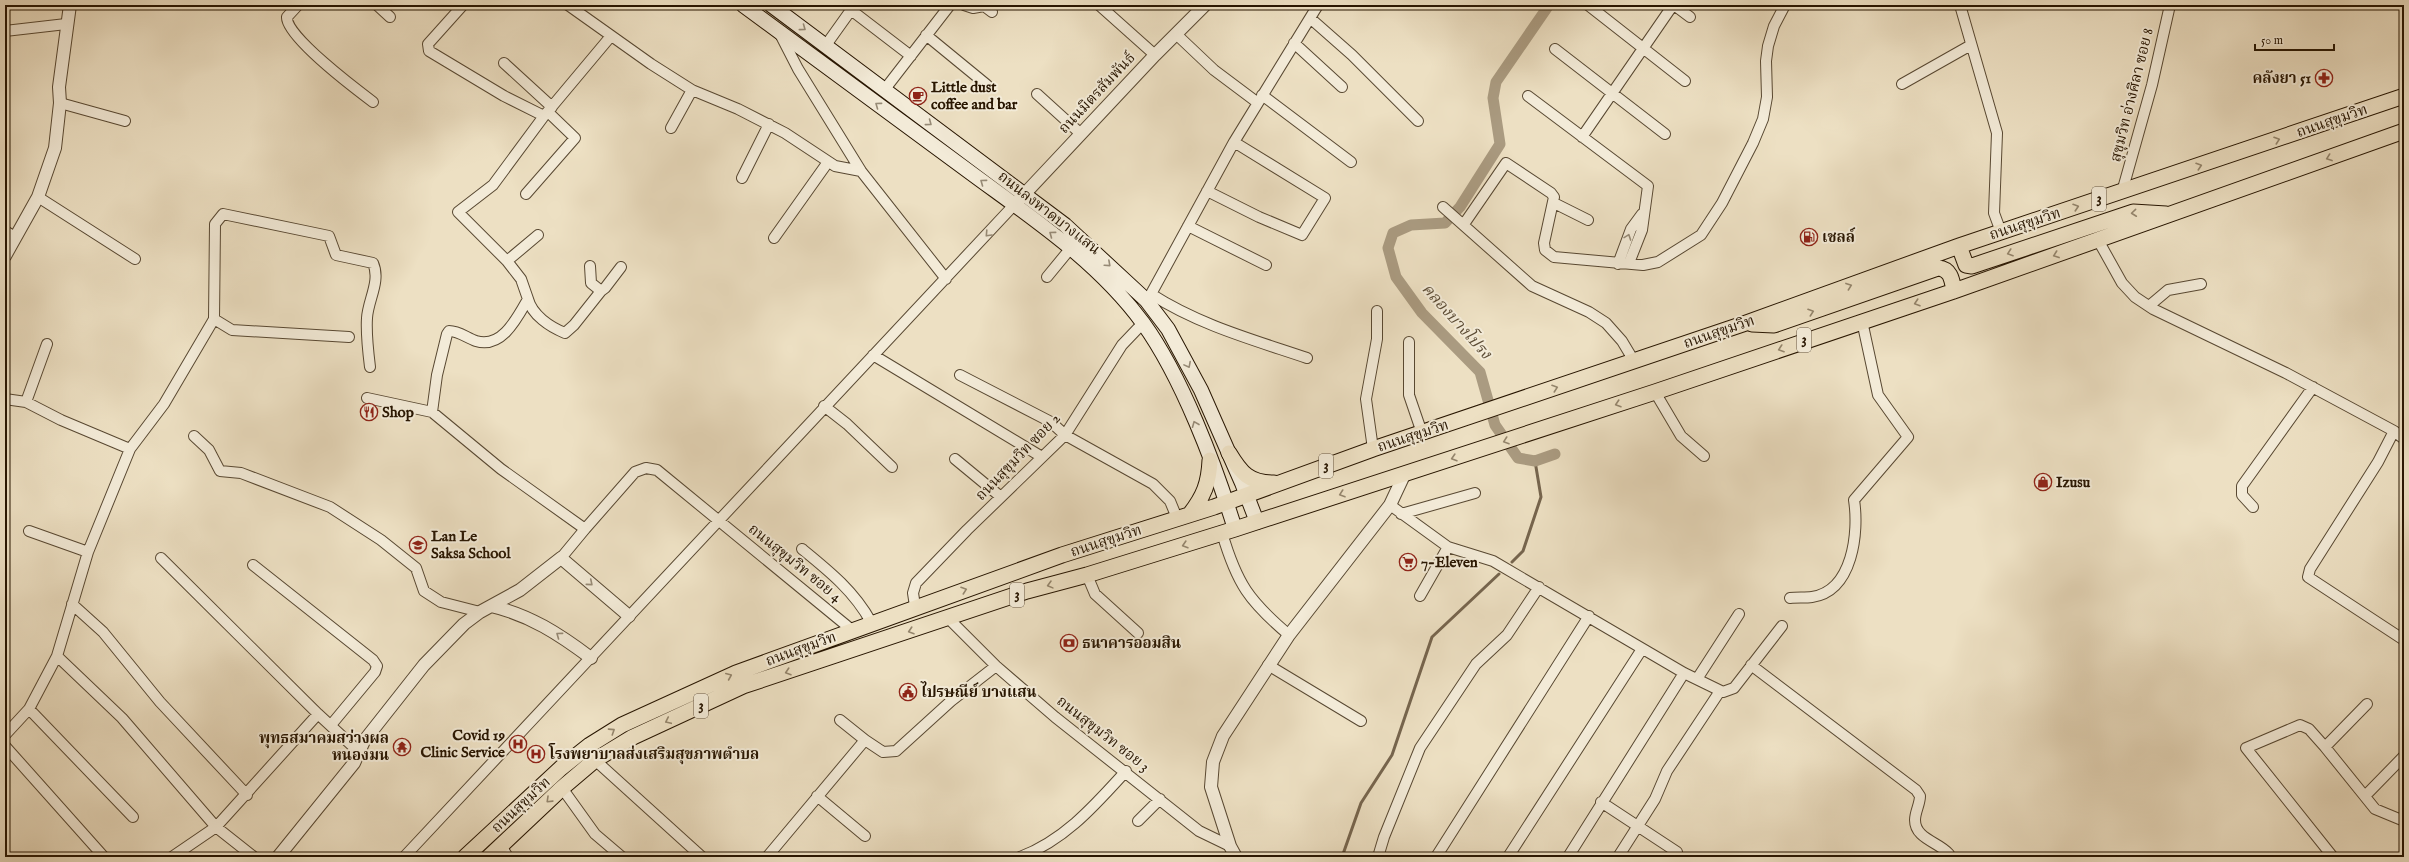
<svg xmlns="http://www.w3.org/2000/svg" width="2409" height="862" font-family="'IM FELL English','Noto Serif Thai',serif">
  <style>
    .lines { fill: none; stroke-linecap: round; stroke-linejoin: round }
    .stream { stroke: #76654e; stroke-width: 3 }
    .canal { stroke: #aa9b81; stroke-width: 11 }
    .minor-casing { stroke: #584832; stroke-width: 12 }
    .tertiary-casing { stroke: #584832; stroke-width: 14 }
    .secondary-casing { stroke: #271501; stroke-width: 16 }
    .primary-casing { stroke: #271501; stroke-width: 17 }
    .minor { stroke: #f3ebd8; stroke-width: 10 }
    .tertiary { stroke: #f3ebd8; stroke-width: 12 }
    .secondary { stroke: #f3ebd8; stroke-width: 14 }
    .primary { stroke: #ede0c3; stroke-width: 15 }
    .oneway { stroke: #978b77 }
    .oneway2 { stroke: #94856c }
    .labels { text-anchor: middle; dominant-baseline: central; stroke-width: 4; stroke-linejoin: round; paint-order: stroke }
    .shield { fill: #f3ebd8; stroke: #645542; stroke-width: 1 }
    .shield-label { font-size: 14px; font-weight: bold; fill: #271501 }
    .poi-label { font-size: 15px; font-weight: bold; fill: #271501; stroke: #f3ebd8; text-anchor: start }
    .street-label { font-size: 15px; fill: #271501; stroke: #f3ebd8 }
    .water-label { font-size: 16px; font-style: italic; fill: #5b4b34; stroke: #f3ebd8 }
  </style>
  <rect width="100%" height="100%" fill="#ede0c3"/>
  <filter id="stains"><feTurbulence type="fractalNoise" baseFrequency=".005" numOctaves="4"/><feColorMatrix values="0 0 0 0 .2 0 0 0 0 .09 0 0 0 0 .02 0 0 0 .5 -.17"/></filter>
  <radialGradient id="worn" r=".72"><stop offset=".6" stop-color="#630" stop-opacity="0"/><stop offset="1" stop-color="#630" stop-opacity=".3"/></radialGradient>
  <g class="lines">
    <!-- stream -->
    <path class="stream" d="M 1512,562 L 1523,551 L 1541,497 L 1535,461
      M 1342,857 L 1361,803 L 1392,755 L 1432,637 L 1499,574"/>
    <!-- canal -->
    <path class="canal" d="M 1549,5 L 1496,82 L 1493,98 L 1500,144 L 1460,207 L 1445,223 L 1411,225 L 1393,233 L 1388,248 L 1396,277 L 1422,313 L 1480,372 L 1495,425 L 1518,458 L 1535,461 L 1555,454"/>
    <defs>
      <path id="minor" d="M 298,5 L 287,17 C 285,36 357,90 373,102
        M 377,5 L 390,17
        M 463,5 L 428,44 L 429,51 L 504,96 L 544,116
        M 568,5 L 651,64 L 692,90 L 738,109 L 785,133 L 835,166 L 861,171
        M 964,5 L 973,8 L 984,6 L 992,12
        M 1099,5 L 1155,55
        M 1588,5 L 1685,81
        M 1674,5 L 1690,17
        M 1960,5 L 1997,133 L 1994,213 L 2001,232
        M 1310,18 L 1352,55 L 1418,121
        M 5,31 L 66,24
        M 780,34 L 798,69 L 861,171 L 946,279
        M 1176,34 L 1214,70 L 1258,103
        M 926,35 L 987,85
        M 1294,43 L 1342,87
        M 826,45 L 851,10 L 911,56
        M 1555,49 L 1665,134
        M 504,63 L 552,107
        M 1902,84 L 1971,45
        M 885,89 L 950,5
        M 1037,94 L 1081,134
        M 1262,95 L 1351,162
        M 1528,96 L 1648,186 L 1642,230 L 1629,263
        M 60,103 L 125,121
        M 671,128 L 692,90
        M 1582,137 L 1673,5
        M 742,178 L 769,124
        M 1207,191 L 1259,217 L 1302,235 L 1325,198 L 1234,142
        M 2122,192 L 2152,85 L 2170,5
        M 526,194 L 575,138 L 548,112
        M 38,197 L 135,259
        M 1554,203 L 1588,220
        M 1443,207 L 1532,286 L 1589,312 L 1606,323 L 1622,341 L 1634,361
        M 1464,224 L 1506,163 L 1551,193 L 1554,197 L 1544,243 L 1545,250 L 1554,257 L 1643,265 L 1658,262 L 1701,235 L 1722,203 L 1753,143 L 1763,119 L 1767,97 L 1766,61 L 1768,46 L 1774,26 L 1785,5
        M 1188,226 L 1266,265
        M 5,231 L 15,237
        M 774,238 L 828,162
        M 2098,240 L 2122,283 L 2135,297 L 2153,309 L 2286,373 L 2394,431 L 2404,439
        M 507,261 L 538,235
        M 1618,264 L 1631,229 L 1642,214
        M 590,266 L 591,283 L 601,291 L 605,288 L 621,267
        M 1047,277 L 1070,249
        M 1151,294 C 1199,325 1254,340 1307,358
        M 528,299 C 532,315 550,327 565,333 L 574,325 L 601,291
        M 1146,300 L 1151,294 L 1234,142 L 1318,5
        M 2149,306 L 2168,290 L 2201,284
        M 214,319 L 232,330 L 349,337
        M 1409,342 L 1409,395 L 1422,433
        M 873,355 L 1042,457
        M 960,375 L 1051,422 L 1065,435 L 1153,484 L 1170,501 L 1177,518
        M 1655,392 L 1681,436 L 1704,456
        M 367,398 L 432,412 L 501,469 L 585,529 L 561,558
        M 5,399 L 26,402 L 61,420 L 130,449
        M 26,402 L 47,344
        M 824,406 L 847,424 L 892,467
        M 432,412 L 437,375 L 447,334 L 449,331 C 459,331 467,338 476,341 C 502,349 517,318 528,299 L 521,279 L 507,261 L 458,212 L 493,185 L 544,116 L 611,36
        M 2394,431 L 2378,462 L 2310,569 L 2308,577 L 2404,640
        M 194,436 L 209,450 L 220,471 L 241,473 L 330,507 L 381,540 L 416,568 L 424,591 L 441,602 L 480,612
        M 1373,449 L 1366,399 L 1377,339 L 1377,311
        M 955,459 L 1001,497
        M 1390,505 L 1448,547 L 1493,561 L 1684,673 L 1723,692 L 1734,688 L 1782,626
        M 2253,507 L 2242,495 L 2242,486 L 2313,387
        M 1401,514 L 1475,493
        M 585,529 L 635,472 L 646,468 L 657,470 L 852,630
        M 29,531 L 88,552
        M 1222,533 C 1237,584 1249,601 1289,635
        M 802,549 C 829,571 854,591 871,622
        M 161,558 L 318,714 L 358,751
        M 253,565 L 373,660 L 377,666 L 375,672 L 331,725
        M 1087,575 L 1095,594 L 1138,633
        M 1420,596 L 1448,547
        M 1790,598 C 1797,597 1805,598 1812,597 C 1853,591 1859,532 1854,500 L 1908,437 L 1878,395 L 1862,321
        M 72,604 L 103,632 L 160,702 L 247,795
        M 915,606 L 913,593 L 916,583 L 967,530 L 1065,435 L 1122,345 L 1143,323
        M 948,618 L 996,666 L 1055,717 L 1199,831 L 1230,846
        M 57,656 L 122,718 L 216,827 L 254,857
        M 1268,665 L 1361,721
        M 1751,665 L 1916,790 L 1920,796 C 1920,804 1915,812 1915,820 C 1915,839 1939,842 1949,854 L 1948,857
        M 1697,679 L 1739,614
        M 29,709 L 133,817
        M 840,720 L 865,740
        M 5,735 L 29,709 L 57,656 L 88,552 L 130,449 L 164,404 L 214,319 L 215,224 L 223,214 L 329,236 L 336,255 L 373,263 C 381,281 368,300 367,318 C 366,333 368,351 370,367
        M 5,746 L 104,857
        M 2325,747 L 2367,704
        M 595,760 L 702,857
        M 562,788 L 595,834 L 622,857
        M 817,796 L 865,836
        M 2365,796 L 2404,756
        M 1601,802 L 1677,852
        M 1138,821 L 1160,799
        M 501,846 L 508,857
        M 172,857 L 216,827 L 318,714
        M 404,857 L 1014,205
        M 767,857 L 865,740 L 883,752 L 896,751 L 951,701 L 996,666
        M 1020,857 C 1065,840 1095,805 1126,771
        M 1378,857 L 1384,837 L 1420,748 L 1476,664 L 1507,635 L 1539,587
        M 1436,857 L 1589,616
        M 1508,857 L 1642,649
        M 1568,857 L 1684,673
        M 1618,857 L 1655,799 L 1667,771 L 1720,691
        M 2333,857 L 2246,748 L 2300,725 L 2309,729 L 2325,747 L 2375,809 L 2404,821"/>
      <path id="tertiary" d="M 1018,201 L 1155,55 L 1205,5
        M 5,256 L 38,197 L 55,148 L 60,103 L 59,87 L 70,5
        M 491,606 C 530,615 559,634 591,658
        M 278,857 L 354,763 L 364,741 L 424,665 L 464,624 L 480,612 L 520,590 L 561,558 L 629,616
        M 1236,857 L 1230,846 L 1211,787 L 1213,762 L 1223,736 L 1289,635 L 1390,505 L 1405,473"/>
      <path id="secondary" d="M 743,5 C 818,60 892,115 967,170 C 1029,216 1097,260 1143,323 C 1182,377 1215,465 1235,529
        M 771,5 L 1065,225 L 1146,300 L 1168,329 L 1201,390 L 1242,483 L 1257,522"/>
      <path id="primary" d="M 1959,246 L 1966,265 L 1972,266 L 2133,212 L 2166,214
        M 1752,324 L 1774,325 L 1938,268 C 1951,269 1952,280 1954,291
        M 1229,453 C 1241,473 1249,483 1274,483
        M 1190,514 C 1204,496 1209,483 1210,460
        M 465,857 L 561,768 L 590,745 L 622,725 L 736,673 L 1062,555 L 1214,507 L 1373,449 L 1746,323 L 1959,246 L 2404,96
        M 489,857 L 562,788 L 595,760 L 633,737 L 743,686 L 1027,591 L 1087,575 L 1235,529 L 1655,392 L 1954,291 L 2404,131"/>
    </defs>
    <!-- minor casing -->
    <use href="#minor" class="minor-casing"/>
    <!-- tertiary casing -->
    <use href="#tertiary" class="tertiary-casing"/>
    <!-- secondary casing -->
    <use href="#secondary" class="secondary-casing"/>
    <!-- primary casing -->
    <use href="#primary" class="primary-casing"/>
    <!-- minor -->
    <use href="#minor" class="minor"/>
    <!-- tertiary -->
    <use href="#tertiary" class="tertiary"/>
    <!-- secondary -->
    <use href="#secondary" class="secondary"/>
    <!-- primary -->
    <use href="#primary" class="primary"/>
  </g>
  <!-- one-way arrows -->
  <defs><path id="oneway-chevron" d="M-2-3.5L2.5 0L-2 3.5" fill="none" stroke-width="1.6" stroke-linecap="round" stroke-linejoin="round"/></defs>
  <g class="oneway">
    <use href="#oneway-chevron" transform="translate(803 28) rotate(36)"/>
    <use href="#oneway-chevron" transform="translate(878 105) rotate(-144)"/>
    <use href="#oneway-chevron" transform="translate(929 123) rotate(37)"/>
    <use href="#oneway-chevron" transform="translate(983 182) rotate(-144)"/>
    <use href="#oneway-chevron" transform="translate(988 234) rotate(133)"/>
    <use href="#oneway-chevron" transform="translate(1052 234) rotate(-143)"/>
    <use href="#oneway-chevron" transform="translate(1628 237) rotate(-70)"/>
    <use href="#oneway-chevron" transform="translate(1108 264) rotate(42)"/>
    <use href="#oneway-chevron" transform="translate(1188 365) rotate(62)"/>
    <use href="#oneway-chevron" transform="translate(1195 424) rotate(-112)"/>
    <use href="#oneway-chevron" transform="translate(590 583) rotate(40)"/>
    <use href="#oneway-chevron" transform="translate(559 635) rotate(-144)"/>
  </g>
  <g class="oneway2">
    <use href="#oneway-chevron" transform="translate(2277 140) rotate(-19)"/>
    <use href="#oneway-chevron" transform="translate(2329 158) rotate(160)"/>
    <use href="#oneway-chevron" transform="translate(2199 166) rotate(-18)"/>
    <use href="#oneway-chevron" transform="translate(2076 207) rotate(-18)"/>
    <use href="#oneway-chevron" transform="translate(2134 213) rotate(174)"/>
    <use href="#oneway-chevron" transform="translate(2010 253) rotate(161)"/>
    <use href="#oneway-chevron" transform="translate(2056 255) rotate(160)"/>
    <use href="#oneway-chevron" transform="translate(1849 286) rotate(-20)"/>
    <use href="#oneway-chevron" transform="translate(1917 303) rotate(162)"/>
    <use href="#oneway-chevron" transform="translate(1811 312) rotate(-19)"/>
    <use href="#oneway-chevron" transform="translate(1781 349) rotate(161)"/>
    <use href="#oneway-chevron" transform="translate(1555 388) rotate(-19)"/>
    <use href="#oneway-chevron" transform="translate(1618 404) rotate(162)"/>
    <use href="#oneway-chevron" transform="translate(1506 441) rotate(161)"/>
    <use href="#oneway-chevron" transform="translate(1454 458) rotate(163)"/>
    <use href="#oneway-chevron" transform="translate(1342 494) rotate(161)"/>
    <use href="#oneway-chevron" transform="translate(1185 545) rotate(163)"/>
    <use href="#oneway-chevron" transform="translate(1050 585) rotate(165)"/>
    <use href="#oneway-chevron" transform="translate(964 590) rotate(-19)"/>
    <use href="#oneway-chevron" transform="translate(911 631) rotate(162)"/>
    <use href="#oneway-chevron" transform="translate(788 672) rotate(162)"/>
    <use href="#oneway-chevron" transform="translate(729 676) rotate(-23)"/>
    <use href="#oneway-chevron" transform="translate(668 721) rotate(155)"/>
    <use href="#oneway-chevron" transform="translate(612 731) rotate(-33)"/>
    <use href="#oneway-chevron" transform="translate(549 800) rotate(136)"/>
  </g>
  <!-- icons -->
  <defs>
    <symbol id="pharmacy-ring" viewBox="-11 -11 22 22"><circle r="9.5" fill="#f3ebd8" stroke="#8f2418" stroke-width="1.5"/><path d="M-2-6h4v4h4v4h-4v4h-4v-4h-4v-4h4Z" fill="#8f2418"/></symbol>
    <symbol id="cafe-ring" viewBox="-11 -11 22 22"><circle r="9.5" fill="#f3ebd8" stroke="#8f2418" stroke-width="1.5"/><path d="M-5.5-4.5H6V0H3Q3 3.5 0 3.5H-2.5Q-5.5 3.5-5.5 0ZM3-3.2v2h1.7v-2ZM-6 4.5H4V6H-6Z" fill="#8f2418"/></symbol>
    <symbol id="fuel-ring" viewBox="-11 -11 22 22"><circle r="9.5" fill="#f3ebd8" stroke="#8f2418" stroke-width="1.5"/><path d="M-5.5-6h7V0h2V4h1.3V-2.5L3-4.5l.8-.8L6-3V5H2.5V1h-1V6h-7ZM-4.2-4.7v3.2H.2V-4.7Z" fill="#8f2418"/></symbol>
    <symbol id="restaurant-ring" viewBox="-11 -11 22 22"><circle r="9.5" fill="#f3ebd8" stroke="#8f2418" stroke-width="1.5"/><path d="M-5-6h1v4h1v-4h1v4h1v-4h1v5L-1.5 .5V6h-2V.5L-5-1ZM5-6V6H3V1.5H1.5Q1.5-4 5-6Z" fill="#8f2418"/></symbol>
    <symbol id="shop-ring" viewBox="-11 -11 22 22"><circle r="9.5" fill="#f3ebd8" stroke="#8f2418" stroke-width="1.5"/><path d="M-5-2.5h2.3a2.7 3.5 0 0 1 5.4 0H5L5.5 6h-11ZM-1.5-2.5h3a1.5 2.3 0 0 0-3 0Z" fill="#8f2418"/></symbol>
    <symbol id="school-ring" viewBox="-11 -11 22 22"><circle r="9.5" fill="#f3ebd8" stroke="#8f2418" stroke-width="1.5"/><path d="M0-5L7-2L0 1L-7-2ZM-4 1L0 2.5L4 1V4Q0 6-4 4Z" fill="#8f2418"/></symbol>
    <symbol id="supermarket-ring" viewBox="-11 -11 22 22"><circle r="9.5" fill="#f3ebd8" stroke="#8f2418" stroke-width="1.5"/><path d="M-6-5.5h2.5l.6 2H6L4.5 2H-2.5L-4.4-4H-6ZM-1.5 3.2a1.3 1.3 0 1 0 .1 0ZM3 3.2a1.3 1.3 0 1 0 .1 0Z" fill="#8f2418"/></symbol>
    <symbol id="bank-ring" viewBox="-11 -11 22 22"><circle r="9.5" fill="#f3ebd8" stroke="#8f2418" stroke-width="1.5"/><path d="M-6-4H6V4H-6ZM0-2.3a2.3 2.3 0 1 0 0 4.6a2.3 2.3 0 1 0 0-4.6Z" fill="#8f2418"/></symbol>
    <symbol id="civic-ring" viewBox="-11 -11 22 22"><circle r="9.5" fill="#f3ebd8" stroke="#8f2418" stroke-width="1.5"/><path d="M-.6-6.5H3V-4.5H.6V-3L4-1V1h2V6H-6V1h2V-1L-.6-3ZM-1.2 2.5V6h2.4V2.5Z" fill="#8f2418"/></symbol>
    <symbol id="hospital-ring" viewBox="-11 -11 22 22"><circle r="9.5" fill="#f3ebd8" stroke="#8f2418" stroke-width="1.5"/><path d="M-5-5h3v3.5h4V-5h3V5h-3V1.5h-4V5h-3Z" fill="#8f2418"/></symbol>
    <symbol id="temple-ring" viewBox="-11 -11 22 22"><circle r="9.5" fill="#f3ebd8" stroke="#8f2418" stroke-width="1.5"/><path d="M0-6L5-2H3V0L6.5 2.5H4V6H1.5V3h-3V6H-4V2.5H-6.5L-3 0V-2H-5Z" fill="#8f2418"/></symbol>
  </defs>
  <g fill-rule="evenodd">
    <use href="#pharmacy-ring" x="2314" y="68" width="20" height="20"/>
    <use href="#cafe-ring" x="908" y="86" width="20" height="20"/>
    <use href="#fuel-ring" x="1799" y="227" width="20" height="20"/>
    <use href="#restaurant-ring" x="359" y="402" width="20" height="20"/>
    <use href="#shop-ring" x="2033" y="472" width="20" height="20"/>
    <use href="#school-ring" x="408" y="535" width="20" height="20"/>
    <use href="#supermarket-ring" x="1398" y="552" width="20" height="20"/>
    <use href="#bank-ring" x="1059" y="633" width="20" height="20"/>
    <use href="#civic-ring" x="898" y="682" width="20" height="20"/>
    <use href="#hospital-ring" x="508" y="734" width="20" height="20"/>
    <use href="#temple-ring" x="392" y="737" width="20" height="20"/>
    <use href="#hospital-ring" x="526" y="744" width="20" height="20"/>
  </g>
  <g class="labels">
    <!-- shield labels -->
    <g class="shield">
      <rect x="2092" y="187" width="14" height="24" rx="3"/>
      <rect x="1797" y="328" width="14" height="24" rx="3"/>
      <rect x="1319" y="454" width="14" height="24" rx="3"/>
      <rect x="1010" y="583" width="14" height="24" rx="3"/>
      <rect x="694" y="694" width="14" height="24" rx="3"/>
    </g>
    <g class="shield-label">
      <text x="2099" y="199">3</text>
      <text x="1804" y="340">3</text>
      <text x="1326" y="466">3</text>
      <text x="1017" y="595">3</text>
      <text x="701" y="706">3</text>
    </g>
    <!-- poi labels -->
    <g class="poi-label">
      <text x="2311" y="78" text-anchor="end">คลังยา 51</text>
      <text x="931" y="87">Little dust<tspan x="931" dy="17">coffee and bar</tspan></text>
      <text x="1822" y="237">เชลล์</text>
      <text x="382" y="412">Shop</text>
      <text x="2056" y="482">Izusu</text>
      <text x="431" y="536">Lan Le<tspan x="431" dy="17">Saksa School</tspan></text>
      <text x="1421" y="562">7-Eleven</text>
      <text x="1082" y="643">ธนาคารออมสิน</text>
      <text x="921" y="692">ไปรษณีย์ บางแสน</text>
      <text x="505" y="735" text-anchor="end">Covid 19<tspan x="505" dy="17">Clinic Service</tspan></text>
      <text x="389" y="738" text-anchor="end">พุทธสมาคมสว่างผล<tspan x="389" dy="17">หนองมน</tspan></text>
      <text x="549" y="754">โรงพยาบาลส่งเสริมสุขภาพตำบล</text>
    </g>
    <!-- street labels -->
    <g class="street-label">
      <text transform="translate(1097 93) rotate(-47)">ถนนมิตรสัมพันธ์</text>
      <text transform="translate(2132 95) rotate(-76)">สุขุมวิท อ่างศิลา ซอย 8</text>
      <text transform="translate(2332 121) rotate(-19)">ถนนสุขุมวิท</text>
      <text transform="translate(1049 213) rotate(38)">ถนนลงหาดบางแสน</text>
      <text transform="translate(2025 224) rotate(-18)">ถนนสุขุมวิท</text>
      <text transform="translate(1719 332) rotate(-19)">ถนนสุขุมวิท</text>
      <text transform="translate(1413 436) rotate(-18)">ถนนสุขุมวิท</text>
      <text transform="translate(1018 457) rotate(-46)">ถนนสุขุมวิท ซอย 2</text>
      <text transform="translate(1106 541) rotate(-18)">ถนนสุขุมวิท</text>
      <text transform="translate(795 563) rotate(39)">ถนนสุขุมวิท ซอย 4</text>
      <text transform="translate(801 649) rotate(-20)">ถนนสุขุมวิท</text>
      <text transform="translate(1103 734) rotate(38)">ถนนสุขุมวิท ซอย 3</text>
      <text transform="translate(521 805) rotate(-43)">ถนนสุขุมวิท</text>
    </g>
    <!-- water labels -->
    <g class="water-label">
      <text transform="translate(1456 322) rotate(48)">คลองบางโปรง</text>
    </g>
  </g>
  <!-- margin -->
  <rect width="2409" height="862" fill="none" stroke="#ede0c3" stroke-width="20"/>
  <rect x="6" y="6" width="2397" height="850" fill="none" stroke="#271501" stroke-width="2"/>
  <rect x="10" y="10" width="2389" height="842" fill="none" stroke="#271501"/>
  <!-- scale -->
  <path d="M2255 44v6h79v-6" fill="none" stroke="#271501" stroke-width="2"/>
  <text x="2261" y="44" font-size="12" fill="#271501" stroke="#f3ebd8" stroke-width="3" paint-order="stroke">50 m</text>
  <rect width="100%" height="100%" filter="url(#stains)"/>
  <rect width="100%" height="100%" fill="url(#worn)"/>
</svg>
